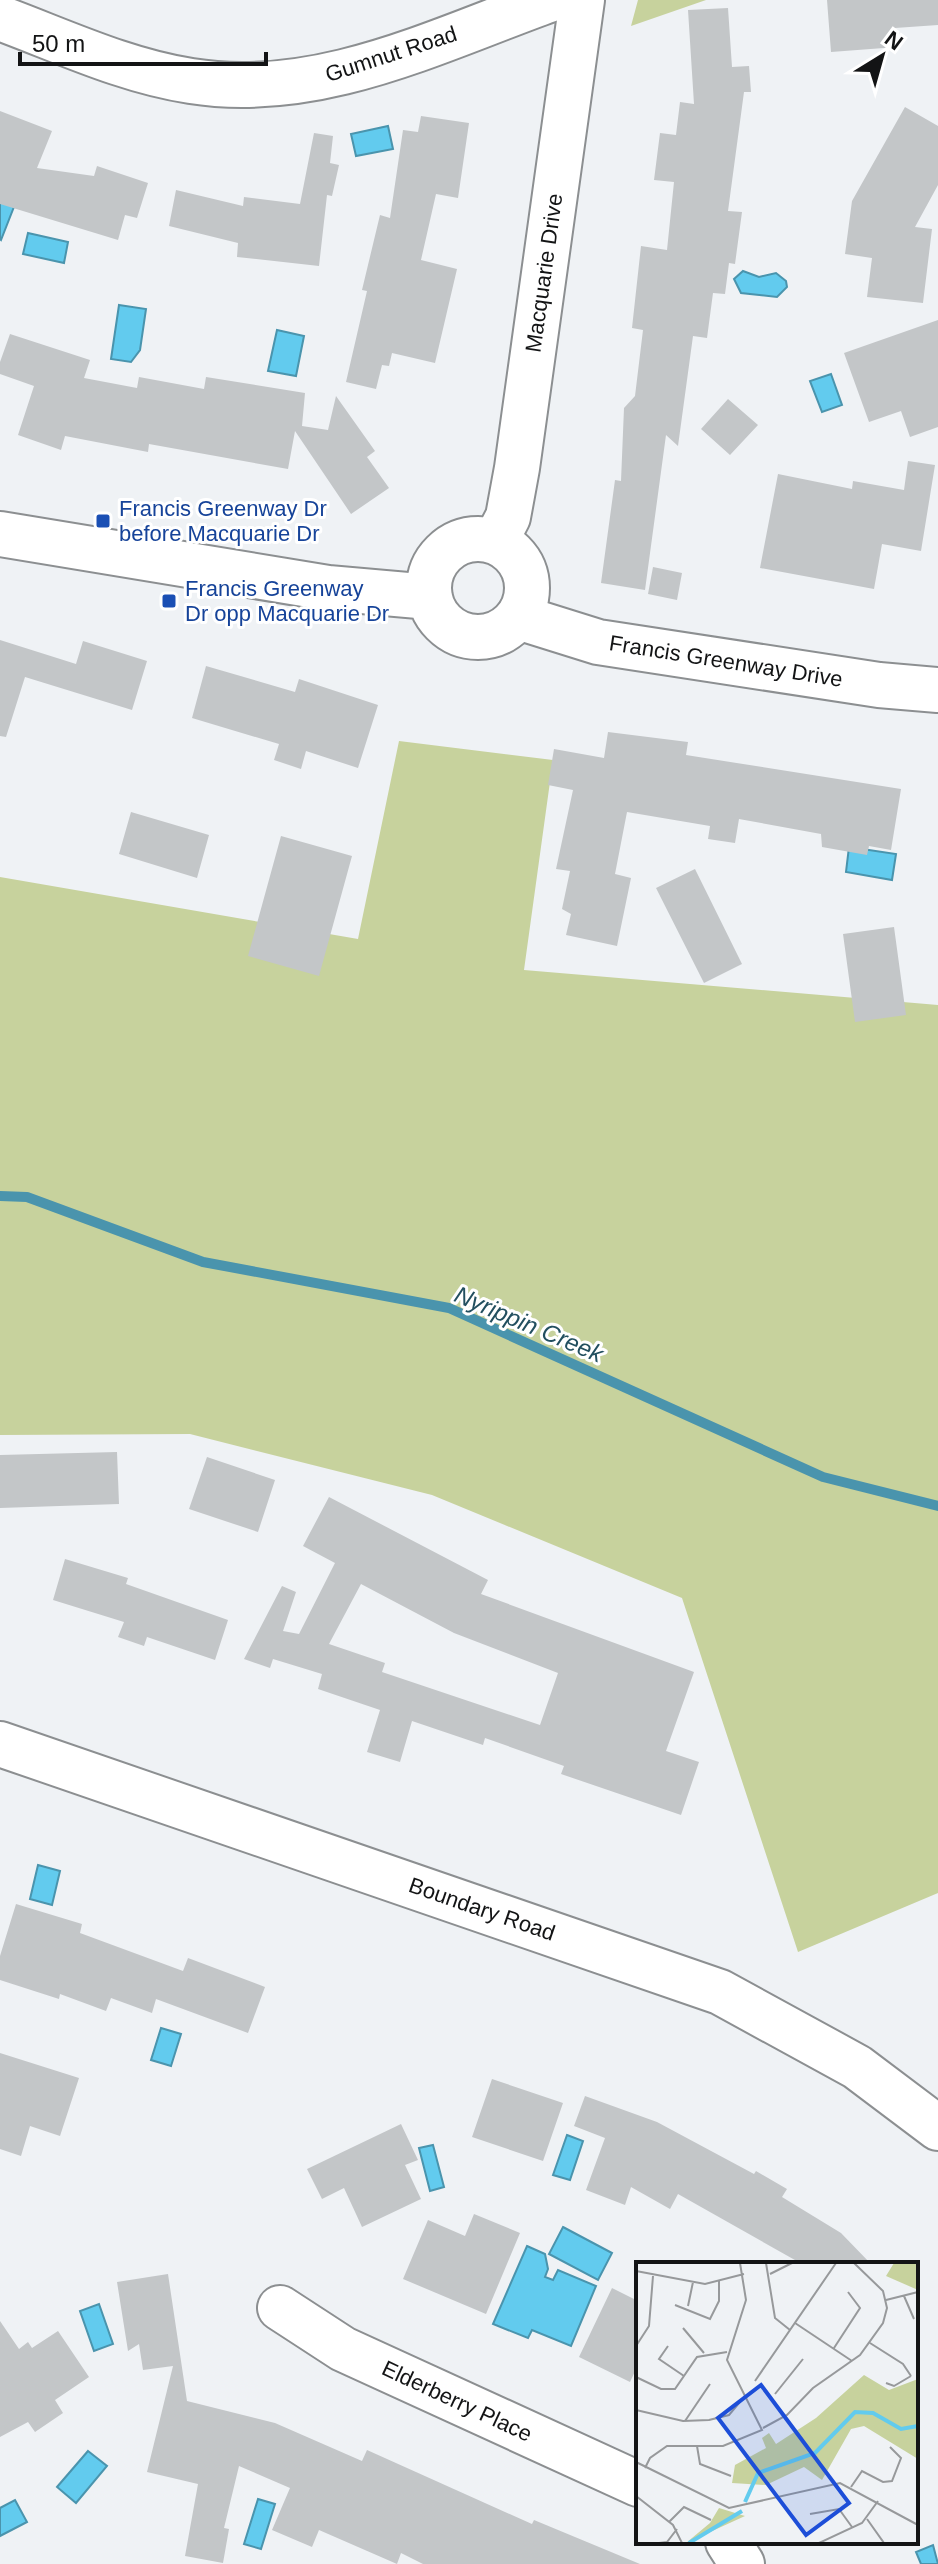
<svg xmlns="http://www.w3.org/2000/svg" width="938" height="2564" font-family="Arial,sans-serif">
  <style>
    .green { fill: #c7d29d }
    .water { fill: #62cbee; stroke: #4a94ad; stroke-width: 2 }
    .lines { fill: none; stroke-linecap: round; stroke-linejoin: round }
    .stream { stroke: #4a94ad; stroke-width: 10 }
    .building { fill: #c3c6c8; fill-rule: evenodd }
    .minor-casing { stroke: #8c8f91; stroke-width: 48 }
    .major-casing { stroke: #8c8f91; stroke-width: 48 }
    .minor { stroke: #fff; stroke-width: 44 }
    .major { stroke: #fff; stroke-width: 44 }
    .transit-dot { fill: #1a4fb4; stroke: #fff; stroke-width: 3 }
    .labels { text-anchor: middle; dominant-baseline: central; stroke-width: 6; stroke-linejoin: round; paint-order: stroke }
    .street-label { font-size: 22px; fill: #131415; stroke: #fff }
    .transit-label { font-size: 22px; fill: #164399; stroke: #fff; text-anchor: start }
    .water-label { font-size: 24px; font-style: italic; fill: #224f5f; stroke: #fff }
    .inset-river { fill: none; stroke: #62cbee; stroke-width: 4 }
    .inset-road { fill: none; stroke: #97999b; stroke-width: 2 }
    .view { fill: #1d4ed8; fill-opacity: 0.15; stroke: #1d4ed8; stroke-width: 4 }
    .inset-edge { fill: none; stroke: #131415; stroke-width: 4 }
  </style>
  <rect width="100%" height="100%" fill="#eff2f5"/>
  <!-- green -->
  <path class="green" d="M 638,0 L 706,0 L 631,26 Z
    M 399,741 L 553,760 L 524,970 L 938,1005 L 938,1893 L 798,1952 L 682,1598 L 432,1495 L 190,1434 L 0,1435 L 0,877 L 358,939 Z"/>
  <!-- water -->
  <path class="water" d="M 388,126 L 393,149 L 356,156 L 351,134 Z
    M 0,193 L 17,199 L 1,240 L 0,239 Z
    M 28,233 L 68,242 L 64,263 L 23,254 Z
    M 743,271 L 759,277 L 776,273 L 786,281 L 787,287 L 777,297 L 741,293 L 734,279 Z
    M 119,305 L 146,309 L 140,350 L 131,362 L 111,359 Z
    M 277,330 L 304,336 L 296,376 L 268,371 Z
    M 831,374 L 842,405 L 822,412 L 810,381 Z
    M 849,847 L 896,854 L 892,880 L 846,872 Z
    M 38,1865 L 60,1871 L 52,1905 L 30,1899 Z
    M 161,2028 L 181,2034 L 171,2066 L 151,2060 Z
    M 567,2135 L 583,2141 L 570,2180 L 553,2175 Z
    M 433,2145 L 444,2187 L 430,2191 L 419,2148 Z
    M 563,2227 L 612,2253 L 598,2280 L 549,2254 Z
    M 527,2246 L 545,2254 L 548,2269 L 545,2277 L 553,2280 L 558,2270 L 596,2286 L 571,2346 L 532,2330 L 528,2338 L 493,2324 Z
    M 99,2304 L 113,2344 L 94,2351 L 80,2311 Z
    M 88,2451 L 107,2466 L 76,2503 L 57,2487 Z
    M 258,2499 L 275,2504 L 261,2549 L 244,2544 Z
    M 15,2500 L 27,2522 L 0,2536 L 0,2508 Z
    M 933,2545 L 938,2564 L 921,2564 L 916,2552 Z"/>
  <g class="lines">
    <!-- stream -->
    <path class="stream" d="M 0,1196 L 27,1197 L 203,1262 L 449,1308 L 823,1477 L 938,1506"/>
  </g>
  <!-- building -->
  <path class="building" d="M 827,0 L 938,0 L 938,25 L 895,28 L 897,47 L 831,52 Z
    M 728,8 L 732,67 L 749,66 L 751,92 L 744,92 L 728,211 L 742,212 L 735,264 L 729,263 L 725,294 L 713,293 L 707,338 L 693,336 L 678,446 L 666,435 L 645,590 L 601,583 L 615,480 L 621,481 L 624,408 L 635,396 L 643,330 L 632,328 L 641,246 L 667,250 L 674,182 L 654,180 L 660,133 L 676,135 L 680,102 L 694,104 L 688,10 Z
    M 905,107 L 938,126 L 938,185 L 915,227 L 932,229 L 923,303 L 867,297 L 872,258 L 845,254 L 852,201 Z
    M 0,111 L 52,131 L 37,168 L 94,176 L 97,166 L 148,183 L 137,218 L 125,215 L 118,240 L 0,204 Z
    M 421,116 L 469,123 L 458,198 L 436,194 L 421,260 L 457,269 L 435,363 L 392,353 L 389,366 L 382,365 L 376,389 L 346,382 L 367,291 L 362,290 L 380,215 L 390,218 L 403,130 L 418,132 Z
    M 314,133 L 333,136 L 330,163 L 339,165 L 332,196 L 327,195 L 319,266 L 237,257 L 238,243 L 169,226 L 176,190 L 243,206 L 244,197 L 300,204 Z
    M 938,320 L 938,427 L 910,437 L 901,411 L 869,422 L 844,353 Z
    M 10,334 L 90,360 L 84,378 L 137,388 L 139,377 L 204,389 L 206,377 L 305,393 L 302,426 L 328,430 L 336,396 L 375,451 L 367,457 L 389,488 L 351,514 L 295,431 L 288,469 L 149,444 L 148,452 L 65,436 L 61,450 L 18,435 L 34,386 L 0,374 L 0,362 Z
    M 728,399 L 758,425 L 730,455 L 701,429 Z
    M 908,461 L 935,465 L 921,551 L 882,544 L 874,589 L 760,568 L 778,474 L 852,489 L 853,481 L 904,490 Z
    M 653,567 L 682,573 L 677,600 L 648,594 Z
    M 0,640 L 76,664 L 83,641 L 147,661 L 132,710 L 25,677 L 6,737 L 0,736 Z
    M 206,666 L 295,692 L 299,679 L 378,705 L 358,768 L 306,751 L 301,769 L 274,760 L 279,744 L 192,718 Z
    M 608,732 L 688,742 L 686,755 L 901,789 L 891,850 L 869,846 L 867,855 L 822,847 L 821,834 L 739,819 L 735,843 L 708,839 L 710,826 L 627,812 L 615,874 L 631,878 L 617,946 L 566,935 L 571,914 L 562,909 L 570,871 L 556,869 L 573,790 L 548,785 L 554,749 L 604,758 Z
    M 131,812 L 209,835 L 197,878 L 119,854 Z
    M 281,836 L 352,856 L 319,976 L 248,956 Z
    M 695,869 L 742,964 L 704,983 L 656,888 Z
    M 894,927 L 906,1015 L 855,1022 L 843,934 Z
    M 117,1452 L 119,1504 L 0,1508 L 0,1455 Z
    M 207,1457 L 275,1480 L 258,1532 L 189,1509 Z
    M 329,1497 L 488,1580 L 481,1594 L 694,1672 L 666,1751 L 699,1762 L 681,1815 L 561,1774 L 564,1766 L 485,1738 L 483,1745 L 412,1721 L 400,1762 L 367,1752 L 380,1710 L 318,1689 L 322,1674 L 273,1659 L 270,1668 L 244,1659 L 282,1586 L 296,1592 L 283,1631 L 299,1634 L 335,1563 L 303,1546 ZM 361,1584 L 454,1633 L 558,1673 L 540,1725 L 382,1672 L 385,1663 L 329,1644 Z
    M 65,1559 L 128,1578 L 126,1584 L 228,1620 L 215,1660 L 147,1637 L 144,1646 L 118,1637 L 124,1622 L 53,1600 Z
    M 16,1904 L 82,1924 L 80,1933 L 183,1971 L 188,1958 L 265,1987 L 248,2033 L 156,1999 L 152,2013 L 111,1998 L 106,2011 L 60,1994 L 59,1999 L 0,1980 L 0,1956 Z
    M 0,2053 L 79,2078 L 60,2136 L 30,2126 L 21,2156 L 0,2149 Z
    M 492,2079 L 563,2103 L 543,2161 L 472,2137 Z
    M 585,2096 L 657,2122 L 754,2174 L 756,2171 L 787,2189 L 782,2197 L 841,2233 L 871,2264 L 802,2264 L 678,2194 L 670,2209 L 631,2187 L 625,2205 L 586,2190 L 605,2138 L 574,2126 Z
    M 401,2124 L 418,2160 L 405,2165 L 421,2199 L 362,2227 L 344,2188 L 322,2199 L 307,2169 Z
    M 474,2214 L 520,2233 L 486,2314 L 403,2279 L 428,2220 L 465,2236 Z
    M 168,2274 L 187,2401 L 275,2423 L 362,2461 L 367,2450 L 532,2524 L 534,2520 L 640,2564 L 423,2564 L 401,2553 L 397,2564 L 319,2530 L 312,2547 L 272,2530 L 290,2488 L 239,2466 L 224,2528 L 229,2529 L 223,2563 L 185,2556 L 198,2484 L 147,2472 L 173,2366 L 143,2370 L 139,2344 L 128,2351 L 117,2282 Z
    M 612,2288 L 638,2301 L 638,2365 L 630,2382 L 579,2357 Z
    M 0,2321 L 19,2349 L 28,2342 L 32,2348 L 58,2331 L 89,2377 L 55,2400 L 63,2413 L 35,2432 L 28,2422 L 0,2437 Z"/>
  <g class="lines">
    <defs>
      <path id="minor" d="M 0,18 C 62,41 125,71 191,81 C 317,101 433,42 549,0
        M 518,617 L 598,642 L 879,685 L 938,690
        M 280,2308 L 343,2349 L 638,2484
        M 728,2542 L 742,2564"/>
      <path id="major" d="M 0,534 L 328,588 L 430,597
        M429 588a49 49 0 1 1 98 0a49 49 0 1 1-98 0Z
        M 495,542 L 508,517 L 517,468 L 582,0
        M 0,1744 L 720,1992 L 857,2067 L 938,2128"/>
    </defs>
    <!-- minor casing -->
    <use href="#minor" class="minor-casing"/>
    <!-- major casing -->
    <use href="#major" class="major-casing"/>
    <!-- minor -->
    <use href="#minor" class="minor"/>
    <!-- major -->
    <use href="#major" class="major"/>
  </g>
  <!-- markers -->
  <g class="transit-dot">
    <rect x="95" y="513" width="16" height="16" rx="4"/>
    <rect x="161" y="593" width="16" height="16" rx="4"/>
  </g>
  <g class="labels">
    <!-- street labels -->
    <g class="street-label">
      <text transform="translate(391 54) rotate(-18)">Gumnut Road</text>
      <text transform="translate(544 273) rotate(-82)">Macquarie Drive</text>
      <text transform="translate(726 661) rotate(9)">Francis Greenway Drive</text>
      <text transform="translate(482 1909) rotate(19)">Boundary Road</text>
      <text transform="translate(457 2401) rotate(25)">Elderberry Place</text>
    </g>
    <!-- transit labels -->
    <g class="transit-label">
      <text x="119" y="508">Francis Greenway Dr<tspan x="119" dy="25">before Macquarie Dr</tspan></text>
      <text x="185" y="588">Francis Greenway<tspan x="185" dy="25">Dr opp Macquarie Dr</tspan></text>
    </g>
    <!-- water labels -->
    <g class="water-label">
      <text transform="translate(529 1324) rotate(23)">Nyrippin Creek</text>
    </g>
  </g>
  <!-- overview -->
  <g transform="translate(636 2262)">
    <rect width="282" height="282" fill="#eff2f5"/>
    <path d="M 258,1 L 282,1 L 282,28 L 250,14 ZM 228,113 L 253,128 L 282,117 L 282,197 L 228,164 L 215,167 L 186,218 L 168,205 L 130,223 L 96,221 L 99,203 L 130,186 L 126,176 L 133,171 L 140,182 L 180,156 ZM 83,246 L 109,254 L 50,281 L 74,261 Z" fill="#c7d29d"/>
    <path class="inset-river" d="M 109,240 L 122,211 L 179,191 L 219,150 L 237,151 L 265,167 L 282,164M 53,281 L 106,249"/>
    <path class="inset-road" d="M 130,1 L 139,56 L 154,68M 0,9 L 69,22 L 108,12M 134,12 L 156,1M 268,34 L 278,57M 250,38 L 282,30M 39,43 L 74,57 L 83,39 L 83,19M 52,44 L 57,20M 159,61 L 216,99M 47,66 L 68,91M 234,81 L 267,102 L 275,114M 0,84 L 13,64 L 17,14M 32,84 L 23,97 L 48,114M 198,86 L 224,46 L 212,30M 0,115 L 25,127 L 39,127 L 61,95 L 91,90M 119,119 L 200,1M 250,121 L 258,124 L 275,114M 139,132 L 167,97M 0,148 L 47,159 L 73,158 L 93,153 L 108,135M 49,159 L 74,122M 127,166 L 151,153 L 177,126 L 224,93 L 247,61 L 251,46 L 247,29 L 218,1M 61,184 L 64,202 L 95,214M 0,200 L 93,246 L 204,221 L 282,263M 9,206 L 14,196 L 31,184 L 87,184 L 126,168 L 91,98 L 110,38 L 104,1M 215,225 L 226,209 L 247,220 L 256,219 L 265,196 L 254,185M 0,234 L 37,263 L 46,281M 174,252 L 203,247 L 216,265M 231,257 L 248,281M 33,260 L 48,245 L 75,258M 23,281 L 31,280 L 41,267M 183,281 L 226,261 L 242,239"/>
    <path class="view" d="M 125,123 L 213,241 L 170,273 L 82,156 Z"/>
    <rect width="282" height="282" class="inset-edge"/>
  </g>
  <!-- north arrow -->
  <g transform="translate(882 56) rotate(37)" stroke="#ffffff" stroke-width="6" paint-order="stroke">
  <path d="M0-6L14 30L0 20L-14 30Z" fill="#131415"/>
  <text y="-12" font-size="22" font-weight="bold" text-anchor="middle" fill="#131415">N</text>
  </g>
  <!-- scale -->
  <path d="M20 52v12h246v-12" fill="none" stroke="#131415" stroke-width="4"/>
  <text x="32" y="52" font-size="24" fill="#131415" stroke="#ffffff" stroke-width="6" paint-order="stroke">50 m</text>
</svg>
